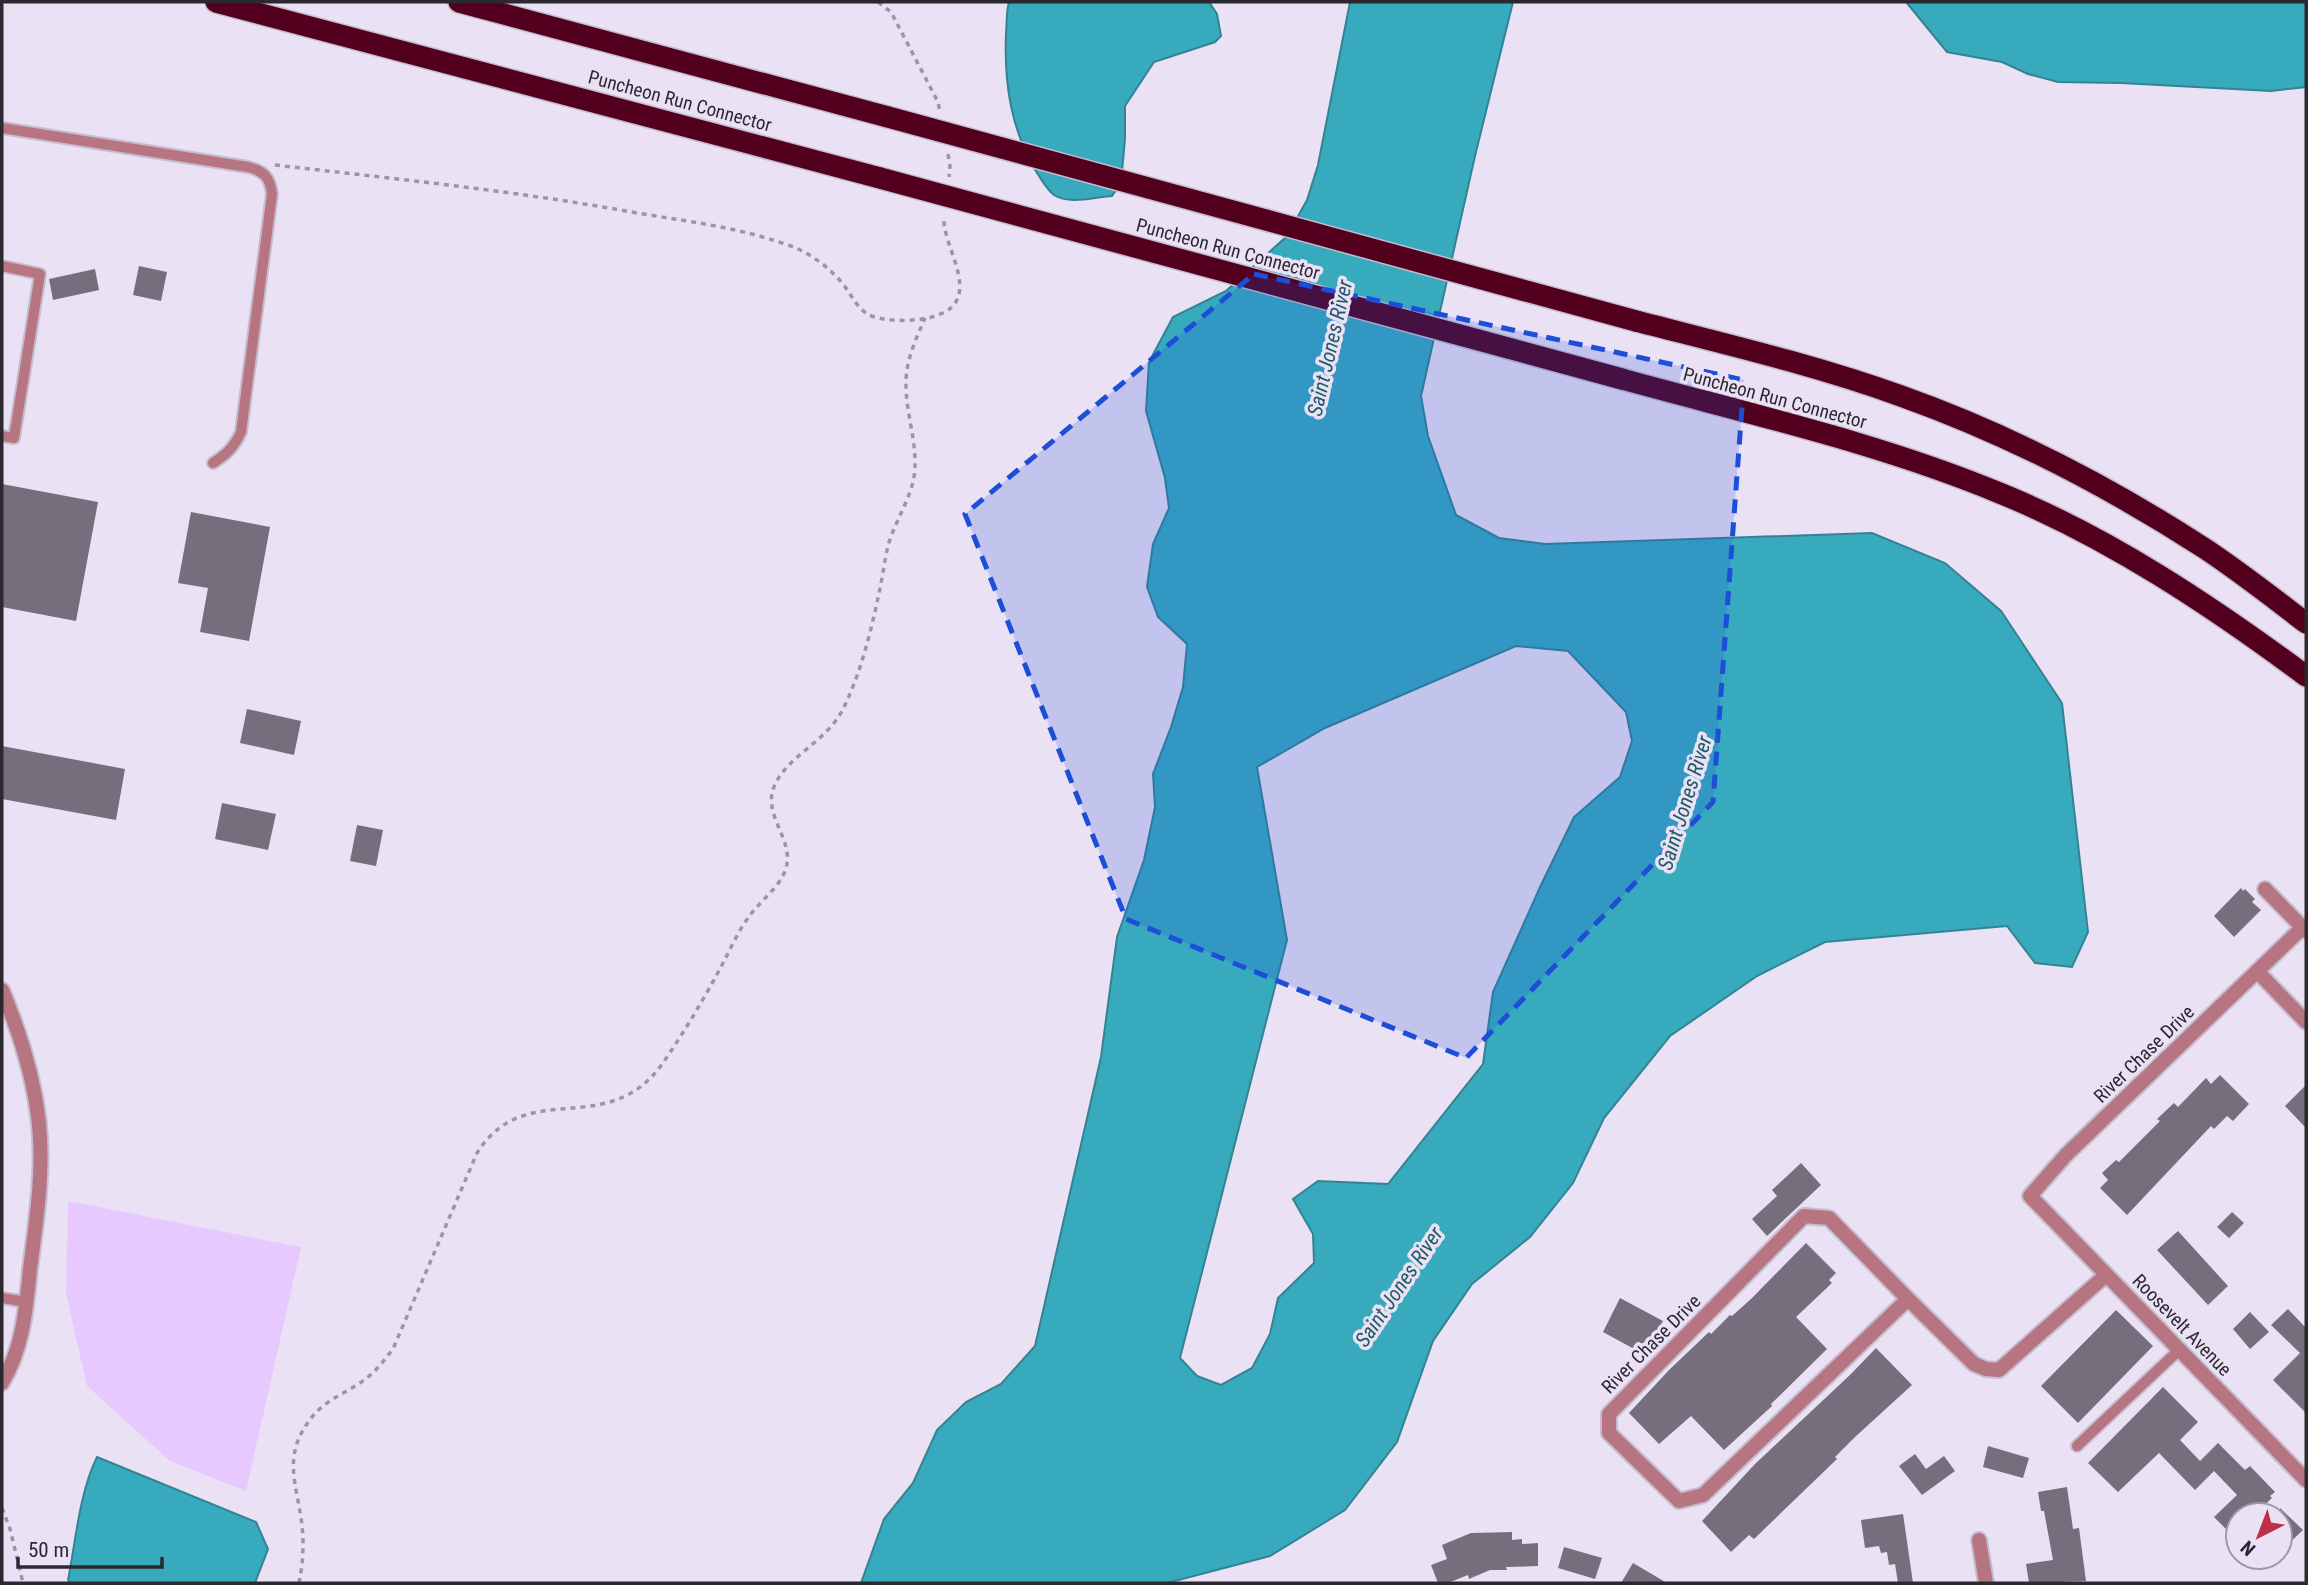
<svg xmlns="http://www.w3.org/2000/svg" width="2308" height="1585" font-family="'Roboto Condensed',sans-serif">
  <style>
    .green { fill: #e7c8ff }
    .water { fill: #37aabe; stroke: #348393; stroke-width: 2; fill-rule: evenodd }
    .building { fill: #766d7d }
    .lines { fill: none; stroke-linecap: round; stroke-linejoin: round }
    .service-casing { stroke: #c5bccd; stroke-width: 14 }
    .minor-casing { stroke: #c5bccd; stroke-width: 18 }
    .motorway-casing { stroke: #c5bccd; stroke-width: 24 }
    .path { stroke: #9d95a3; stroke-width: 3.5; stroke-dasharray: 5 5; stroke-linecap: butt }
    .service { stroke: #b77481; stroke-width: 10 }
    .minor { stroke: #b77481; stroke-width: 14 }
    .motorway { stroke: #52001e; stroke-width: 21 }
    .motorway-bridge-casing { stroke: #c5bccd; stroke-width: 24; stroke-linecap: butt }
    .motorway-bridge { stroke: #52001e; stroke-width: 21 }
    .marked { fill: #1d4ed8; fill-opacity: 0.2; stroke: #1d4ed8; stroke-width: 5; stroke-dasharray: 14 9; stroke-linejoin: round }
    .labels { text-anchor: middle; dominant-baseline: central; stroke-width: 7; stroke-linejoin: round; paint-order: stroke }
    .street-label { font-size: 19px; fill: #2c282f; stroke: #ebe1f4 }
    .water-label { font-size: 21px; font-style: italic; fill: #1d5b66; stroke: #ebe1f4 }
  </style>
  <rect width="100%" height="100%" fill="#ebe1f4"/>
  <!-- green -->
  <path class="green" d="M 68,1201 L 301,1247 L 246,1491 L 170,1461 L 87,1386 L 66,1294 Z"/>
  <!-- water -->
  <path class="water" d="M 1009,2 L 1209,2 L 1217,14 L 1221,36 L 1215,42 L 1154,62 L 1125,106 L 1125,139 L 1121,183 L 1112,196 C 1095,197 1069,205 1054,195 C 1047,190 1042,180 1037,173 C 1011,130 1004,84 1006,34 C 1007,23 1006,12 1009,2 Z
    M 1350,2 L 1513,2 L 1475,156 L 1421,396 L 1428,436 L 1456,515 L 1499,538 L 1545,544 L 1872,533 L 1945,563 L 2001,611 L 2062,703 L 2088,932 L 2072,967 L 2035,963 L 2007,926 L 1825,942 L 1757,976 L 1670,1036 L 1604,1118 L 1573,1183 L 1530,1237 L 1472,1284 L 1433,1341 L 1397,1442 L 1345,1510 L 1270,1556 L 1167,1583 L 861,1583 L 884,1519 L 913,1483 L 937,1430 L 966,1402 L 1001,1384 L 1035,1346 L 1101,1057 L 1117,937 L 1144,860 L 1155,807 L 1153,774 L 1171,727 L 1183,687 L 1187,644 L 1158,617 L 1147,587 L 1153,544 L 1169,508 L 1165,478 L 1146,411 L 1149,362 L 1173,317 L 1226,291 L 1287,236 L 1307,200 L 1318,165 ZM 1516,646 L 1568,651 L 1626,712 L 1632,741 L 1620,777 L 1574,817 L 1541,885 L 1493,992 L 1483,1064 L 1388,1184 L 1318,1181 L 1293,1199 L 1313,1234 L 1314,1263 L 1278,1298 L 1270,1334 L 1252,1368 L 1221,1385 L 1197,1376 L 1180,1358 L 1287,940 L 1257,767 L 1325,728 Z
    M 1906,2 L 2306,2 L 2306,87 L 2271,91 L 2121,83 L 2058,82 L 2028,74 L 2002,62 L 1947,52 Z
    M 97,1457 L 256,1522 L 268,1549 L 255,1583 L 71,1583 L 68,1580 C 76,1540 79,1494 97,1457 Z"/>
  <!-- building -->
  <path class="building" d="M 139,266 L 167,272 L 161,301 L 133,295 Z
    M 95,269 L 99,290 L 53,300 L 49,279 Z
    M 2,484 L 98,502 L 76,621 L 2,607 Z
    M 191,512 L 270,527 L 249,641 L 200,632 L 208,588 L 178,583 Z
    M 247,709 L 301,721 L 294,755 L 240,743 Z
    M 2,746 L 125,769 L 116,820 L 2,799 Z
    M 222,803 L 276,814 L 268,850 L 215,839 Z
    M 357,825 L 383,830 L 376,866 L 350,861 Z
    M 2241,888 L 2243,891 L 2245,889 L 2255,899 L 2252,902 L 2261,910 L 2234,937 L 2214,916 Z
    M 2220,1075 L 2249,1104 L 2233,1121 L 2227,1116 L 2214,1129 L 2211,1126 L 2127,1215 L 2100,1188 L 2108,1180 L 2102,1173 L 2116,1160 L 2119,1162 L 2160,1121 L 2157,1119 L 2174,1103 L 2178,1107 L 2206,1078 L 2211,1084 Z
    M 2306,1085 L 2306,1128 L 2285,1106 Z
    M 1801,1163 L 1821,1185 L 1767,1236 L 1752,1219 L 1777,1196 L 1772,1190 Z
    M 2232,1212 L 2244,1223 L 2229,1238 L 2217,1227 Z
    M 2178,1231 L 2228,1286 L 2208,1305 L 2157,1250 Z
    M 1806,1243 L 1836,1273 L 1829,1280 L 1832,1283 L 1796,1317 L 1827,1349 L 1771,1404 L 1772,1406 L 1724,1450 L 1691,1416 L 1659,1444 L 1629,1413 L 1669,1370 L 1709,1332 L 1711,1334 L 1730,1315 L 1732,1316 L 1751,1299 Z
    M 1620,1298 L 1663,1321 L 1645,1355 L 1603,1332 Z
    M 2288,1309 L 2306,1328 L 2306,1413 L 2273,1380 L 2300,1353 L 2271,1325 Z
    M 2116,1310 L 2153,1346 L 2078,1423 L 2041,1386 Z
    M 2250,1312 L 2269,1332 L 2250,1349 L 2233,1329 Z
    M 1876,1348 L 1912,1385 L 1855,1437 L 1835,1457 L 1837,1459 L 1754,1539 L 1749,1535 L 1731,1552 L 1702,1521 L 1755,1464 L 1851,1374 Z
    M 2163,1387 L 2198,1422 L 2180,1440 L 2200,1461 L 2218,1443 L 2245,1470 L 2250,1466 L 2275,1492 L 2270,1496 L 2272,1498 L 2254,1515 L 2238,1515 L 2238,1541 L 2214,1517 L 2237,1495 L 2214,1471 L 2195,1490 L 2159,1453 L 2118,1492 L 2088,1463 Z
    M 1988,1446 L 2029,1458 L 2023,1478 L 1983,1467 Z
    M 1915,1454 L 1926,1469 L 1944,1456 L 1955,1471 L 1922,1495 L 1899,1466 Z
    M 2067,1487 L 2073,1529 L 2079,1528 L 2086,1581 L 2029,1583 L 2026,1564 L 2053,1560 L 2044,1511 L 2041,1511 L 2038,1492 Z
    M 2280,1508 L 2303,1530 L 2280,1552 Z
    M 1903,1514 L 1913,1583 L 1898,1583 L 1895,1564 L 1889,1565 L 1887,1552 L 1881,1553 L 1879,1546 L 1865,1548 L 1861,1520 Z
    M 1512,1532 L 1512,1540 L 1522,1539 L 1522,1544 L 1538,1543 L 1538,1566 L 1506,1567 L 1507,1570 L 1490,1570 L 1469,1579 L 1468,1575 L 1448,1583 L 1438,1583 L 1431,1565 L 1447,1559 L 1442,1545 L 1471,1533 Z
    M 1564,1547 L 1602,1558 L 1595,1579 L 1558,1568 Z
    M 1633,1563 L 1667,1583 L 1621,1583 Z"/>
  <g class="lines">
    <defs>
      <path id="service" d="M 2,128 L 248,167 C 264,171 270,177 272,194 L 241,432 C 234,447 227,454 213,463
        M 2,266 L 40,274 L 14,438 L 2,436
        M 2,1298 L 27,1302
        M 2077,1446 L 2179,1350"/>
      <path id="minor" d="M 2265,889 L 2306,931
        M 2303,927 L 2066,1155 L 2030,1196 L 2306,1480
        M 2257,971 L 2306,1022
        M 2,990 C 20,1033 34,1077 39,1124 C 44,1172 36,1222 30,1269 C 26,1309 23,1348 2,1383
        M 1908,1299 L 1829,1218 L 1804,1216 L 1609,1414 L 1609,1433 L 1679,1501 L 1703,1495 L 1908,1299 L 1974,1364 L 1986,1369 L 1999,1370 L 2106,1275
        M 1979,1540 L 1986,1583"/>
      <path id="motorway" d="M 216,2 L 880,178
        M 459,2 L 888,117
        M 1636,321 C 1725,344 1815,365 1901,396 C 2008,434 2108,486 2204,548 C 2239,571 2272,597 2306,623
        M 1622,379 C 1749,414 1880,443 2002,494 C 2110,538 2213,607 2306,676"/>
    </defs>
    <!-- service casing -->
    <use href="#service" class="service-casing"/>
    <!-- minor casing -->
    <use href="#minor" class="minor-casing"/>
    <!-- motorway casing -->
    <use href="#motorway" class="motorway-casing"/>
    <!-- path -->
    <path class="path" d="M 878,2 L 891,12 L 938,102 L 940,112
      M 948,154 L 950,166 L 949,177
      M 275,165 C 396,179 517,191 637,213 C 686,221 735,227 782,243 C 806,250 827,265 843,284 C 851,294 855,305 866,313 C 880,323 921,322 938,315 C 985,298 941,246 944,216
      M 2,1508 L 10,1529 L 23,1583
      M 299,1583 C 303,1564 304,1544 302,1525 C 297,1483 281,1456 312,1417 C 327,1398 350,1392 368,1377 C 378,1369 385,1359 393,1349 L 477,1153 C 527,1074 609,1144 665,1060 C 686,1029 705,997 722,965 C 731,948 739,929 751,914 C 762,899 785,883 787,863 C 791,837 763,814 774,787 C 787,755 826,743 843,709 C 860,675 870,635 878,598 C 882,581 884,563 888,546 C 894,524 907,505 913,482 C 920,451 907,420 906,388 C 905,362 915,341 925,318"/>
    <!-- service -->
    <use href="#service" class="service"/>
    <!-- minor -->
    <use href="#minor" class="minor"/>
    <!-- motorway -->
    <use href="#motorway" class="motorway"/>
    <defs>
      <path id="motorway-bridge" d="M 888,117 L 1636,321
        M 880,178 L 1622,379"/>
    </defs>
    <!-- motorway-bridge casing -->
    <use href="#motorway-bridge" class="motorway-bridge-casing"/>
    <!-- motorway-bridge -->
    <use href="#motorway-bridge" class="motorway-bridge"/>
  </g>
  <!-- marked area -->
  <path class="marked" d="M 1254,274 L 1744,380 L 1713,802 L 1466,1058 L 1126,919 L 965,514 Z"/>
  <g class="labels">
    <!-- street labels -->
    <g class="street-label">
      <text transform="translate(680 101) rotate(15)">Puncheon Run Connector</text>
      <text transform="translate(1228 249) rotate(15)">Puncheon Run Connector</text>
      <text transform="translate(1775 398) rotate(15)">Puncheon Run Connector</text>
      <text transform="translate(2144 1054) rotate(-44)">River Chase Drive</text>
      <text transform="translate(2182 1325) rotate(46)">Roosevelt Avenue</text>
      <text transform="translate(1651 1344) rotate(-45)">River Chase Drive</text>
    </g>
    <!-- water labels -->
    <g class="water-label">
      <text transform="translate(1330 348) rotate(-77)">Saint Jones River</text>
      <text transform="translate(1685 803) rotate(-73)">Saint Jones River</text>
      <text transform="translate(1399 1287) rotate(-56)">Saint Jones River</text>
    </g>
  </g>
  <!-- border -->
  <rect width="2308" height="1585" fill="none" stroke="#2c282f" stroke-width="7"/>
  <!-- north arrow -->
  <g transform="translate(2259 1536) rotate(222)"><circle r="33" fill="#ebe1f4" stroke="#9f97a5" stroke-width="2"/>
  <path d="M0-5L12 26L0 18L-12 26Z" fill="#be2e46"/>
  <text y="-10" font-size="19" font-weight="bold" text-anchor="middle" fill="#2c282f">N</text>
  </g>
  <!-- scale -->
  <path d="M18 1557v10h144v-10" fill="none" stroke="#2c282f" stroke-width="3.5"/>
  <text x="28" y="1557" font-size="21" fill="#2c282f" stroke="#ebe1f4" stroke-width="5" paint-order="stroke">50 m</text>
</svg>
